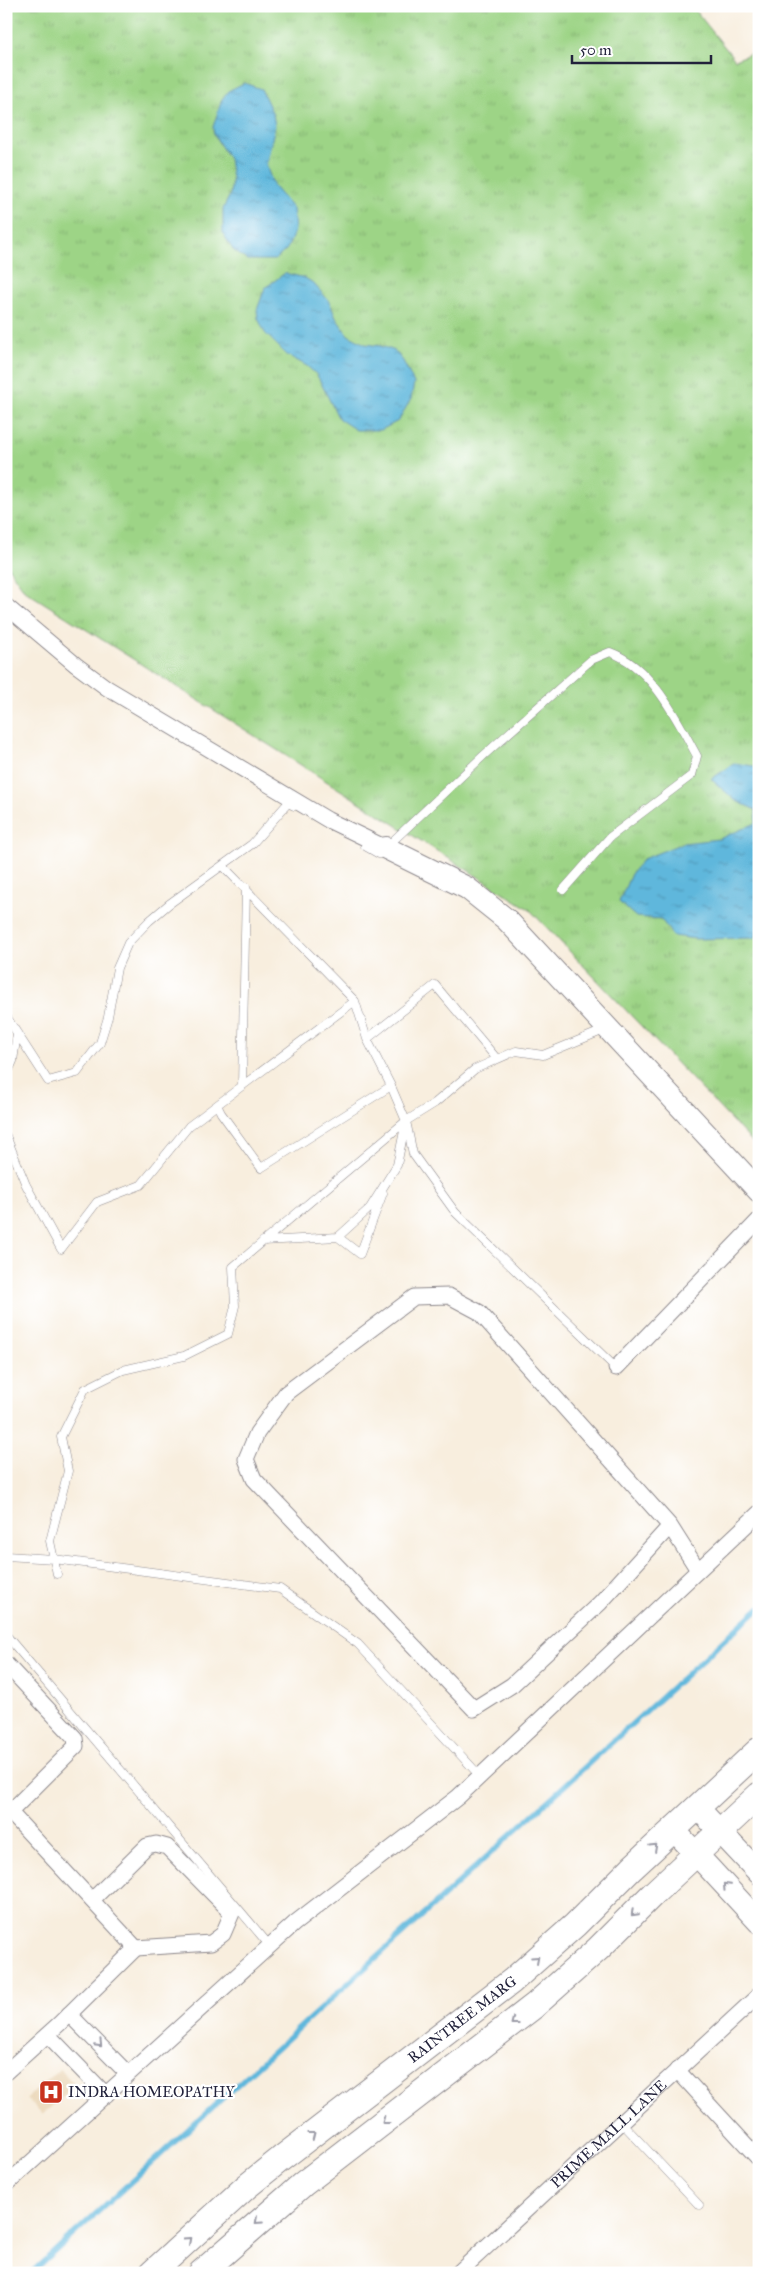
<svg xmlns="http://www.w3.org/2000/svg" width="765" height="2279" font-family="'IM FELL Great Primer',serif">
  <style>
    .built { fill: #ebd8ba }
    .grass { fill: url(#grass-tufts); stroke: #607b60 }
    .water { fill: url(#water-ripples); stroke: #406c8c }
    .lines { fill: none; stroke-linecap: round; stroke-linejoin: round }
    .stream { stroke: #5fb7dc; stroke-width: 5.5 }
    .lane-casing { stroke: #8d888c; stroke-width: 9 }
    .street-casing { stroke: #8d888c; stroke-width: 17 }
    .secondary-casing { stroke: #8d888c; stroke-width: 24 }
    .primary-casing { stroke: #8d888c; stroke-width: 27 }
    .lane { stroke: #fff; stroke-width: 8 }
    .street { stroke: #fff; stroke-width: 15 }
    .secondary { stroke: #fff; stroke-width: 22 }
    .primary { stroke: #fff; stroke-width: 25 }
    .oneway { stroke: #9c9ca7 }
    .labels { text-anchor: middle; dominant-baseline: central; stroke-width: 4.5; stroke-linejoin: round; paint-order: stroke }
    .street-label { font-size: 15px; fill: #22223b; stroke: #fff }
    .poi-label { font-size: 15px; fill: #22223b; stroke: #fff; text-anchor: start }
  </style>
  <defs>
    <pattern id="grass-tufts" width="24" height="20" patternUnits="userSpaceOnUse" patternTransform="scale(1.25)"><rect width="24" height="20" fill="#9dd486"/><path d="M3 7l-1-3M5 7V3M7 7l1-3M15 17l-1-3M17 17v-4M19 17l1-3" fill="none" stroke="#87b675"/></pattern>
    <pattern id="water-ripples" width="26" height="14" patternUnits="userSpaceOnUse" patternTransform="scale(1.25)"><rect width="26" height="14" fill="#5fb7dc"/><path d="M2 4q2-2 4 0t4 0M15 11q2-2 4 0t4 0" fill="none" stroke="#4e94b4"/></pattern>
  </defs>
  <rect width="100%" height="100%" fill="#fff"/>
  <filter id="ink" filterUnits="userSpaceOnUse"><feTurbulence type="fractalNoise" baseFrequency=".02" numOctaves="2"/><feDisplacementMap in="SourceGraphic" scale="10" xChannelSelector="R" yChannelSelector="G"/><feConvolveMatrix kernelMatrix="1 2 1 2 8 2 1 2 1" color-interpolation-filters="sRGB"/></filter>
  <filter id="wash" filterUnits="userSpaceOnUse"><feTurbulence type="fractalNoise" baseFrequency=".0096" numOctaves="4" result="noise"/><feDisplacementMap in="SourceGraphic" scale="20" xChannelSelector="R" yChannelSelector="G"/><feGaussianBlur stdDeviation="1.12" result="paint"/><feColorMatrix in="noise" values="0 0 0 0 0 0 0 0 0 0 0 0 0 0 0 0 0 1.4 0 .05"/><feComposite in="paint" operator="in"/></filter>
  <g filter="url(#wash)">
    <rect width="100%" height="100%" fill="#f8eede"/>
    <!-- built -->
    <path class="built" d="M 60,2069 L 75,2085 L 42,2115 L 27,2098 Z"/>
    <!-- grass -->
    <path class="grass" d="M 6,6 L 692,6 L 735,60 L 759,50 L 759,1149 L 529,909 L 25,591 L 6,564 Z"/>
    <!-- water -->
    <path class="water" d="M 244,83 L 261,89 L 273,114 L 275,126 L 266,165 L 274,187 L 293,209 L 295,230 L 287,249 L 275,260 L 247,260 L 233,250 L 223,233 L 223,209 L 230,195 L 232,179 L 229,159 L 214,135 L 213,127 L 222,99 L 230,90 Z
      M 285,273 L 305,278 L 313,283 L 329,301 L 336,318 L 348,335 L 365,344 L 381,346 L 395,351 L 403,361 L 414,383 L 411,399 L 398,421 L 381,430 L 356,430 L 339,419 L 317,375 L 307,366 L 287,355 L 265,333 L 258,318 L 257,310 L 265,288 Z
      M 735,763 L 759,767 L 759,930 L 755,938 L 696,939 L 673,936 L 661,919 L 636,917 L 619,902 L 631,874 L 643,859 L 683,843 L 719,839 L 756,823 L 756,810 L 736,801 L 711,779 Z"/>
    <g class="lines">
      <!-- stream -->
      <path class="stream" d="M 31,2273 L 759,1608"/>
    </g>
  </g>
  <g filter="url(#ink)">
    <g class="lines">
      <defs>
        <path id="lane" d="M 365,846 L 379,854 L 483,756 L 591,660 L 610,652 C 653,668 676,718 697,756 L 692,775 L 610,837 L 563,890
          M 223,866 L 355,1001 L 242,1086 L 246,887
          M 355,1001 L 367,1039
          M 6,1016 L 48,1081 L 77,1073 L 100,1043 L 108,1017 L 117,968 L 128,943 L 149,921 L 169,904 L 252,844 L 288,803 L 294,806
          M 6,1076 L 13,1061 L 17,1033
          M 391,1086 L 367,1039 L 435,985 L 497,1059
          M 217,1105 L 221,1113 L 261,1168 L 391,1086 L 406,1121 L 413,1154 L 455,1212 L 616,1368
          M 6,1136 L 26,1185 L 61,1249 L 97,1202 L 141,1185 L 189,1126 L 242,1086
          M 338,1237 L 360,1254 L 383,1193
          M 263,1241 L 338,1237 L 370,1208 L 397,1165 L 406,1121 L 435,1103 L 475,1069 L 516,1051 L 543,1055 L 604,1030
          M 6,1556 L 54,1559 L 280,1589 L 358,1644 L 480,1776
          M 57,1574 L 50,1541 L 68,1471 L 61,1437 L 85,1389 L 123,1370 L 184,1356 L 228,1334 L 235,1306 L 233,1267 L 406,1121
          M 6,1635 L 270,1946
          M 621,2122 L 699,2205"/>
        <g id="street">
          <path d="M 6,606 L 76,665 L 107,688 L 328,820 L 386,848"/>
          <path d="M 616,1368 L 759,1220"/>
          <path d="M 670,1526 L 600,1603 L 512,1685 L 474,1709 L 254,1479 L 246,1459 L 257,1433 L 286,1393 L 414,1297 L 449,1296 L 479,1312 L 670,1526 L 698,1570"/>
          <path d="M 6,1664 L 75,1738 L 76,1746 L 10,1812"/>
          <path d="M 6,1808 L 136,1948 L 59,2024 L 6,2072"/>
          <path d="M 92,1900 L 147,1846 L 156,1844 L 167,1847 L 232,1913 L 223,1934 L 211,1943 L 136,1948"/>
          <path d="M 69,2014 L 128,2074"/>
          <path d="M 48,2035 L 106,2095"/>
          <path d="M 677,2070 L 759,2159"/>
          <path d="M 6,2185 L 295,1923 L 458,1797 L 759,1513"/>
          <path id="s1" d="M 458,2273 L 759,1995"/>
        </g>
        <path id="secondary" d="M 386,848 L 467,888 L 507,920 L 759,1191
          M 697,1807 L 759,1873
          M 673,1829 L 759,1922"/>
        <g id="primary">
          <path id="s2" d="M 152,2273 L 246,2187 L 282,2158 L 512,1981 L 575,1925 L 632,1868 L 759,1750"/>
          <path d="M 201,2273 L 303,2184 L 534,2006 L 598,1949 L 655,1892 L 759,1795"/>
        </g>
      </defs>
      <!-- lane casing -->
      <use href="#lane" class="lane-casing"/>
      <!-- street casing -->
      <use href="#street" class="street-casing"/>
      <!-- secondary casing -->
      <use href="#secondary" class="secondary-casing"/>
      <!-- primary casing -->
      <use href="#primary" class="primary-casing"/>
      <!-- lane -->
      <use href="#lane" class="lane"/>
      <!-- street -->
      <use href="#street" class="street"/>
      <!-- secondary -->
      <use href="#secondary" class="secondary"/>
      <!-- primary -->
      <use href="#primary" class="primary"/>
    </g>
    <!-- one-way arrows -->
    <defs><path id="oneway-chevron" d="M-2-3.5L2.5 0L-2 3.5" fill="none" stroke-width="1.6" stroke-linecap="round" stroke-linejoin="round" transform="scale(1.25)"/></defs>
    <g class="oneway">
      <use href="#oneway-chevron" transform="translate(654 1847) rotate(-43)"/>
      <use href="#oneway-chevron" transform="translate(726 1886) rotate(-133)"/>
      <use href="#oneway-chevron" transform="translate(634 1913) rotate(135)"/>
      <use href="#oneway-chevron" transform="translate(536 1959) rotate(-42)"/>
      <use href="#oneway-chevron" transform="translate(514 2022) rotate(142)"/>
      <use href="#oneway-chevron" transform="translate(99 2044) rotate(46)"/>
      <use href="#oneway-chevron" transform="translate(385 2121) rotate(143)"/>
      <use href="#oneway-chevron" transform="translate(312 2135) rotate(-38)"/>
      <use href="#oneway-chevron" transform="translate(258 2221) rotate(138)"/>
      <use href="#oneway-chevron" transform="translate(188 2240) rotate(-42)"/>
    </g>
  </g>
  <!-- icons -->
  <defs>
    <symbol id="hospital-square" viewBox="-11 -11 22 22"><rect x="-9" y="-9" width="18" height="18" rx="4" fill="#c8321e" stroke="#fff"/><path d="M-5-5h3v3.5h4V-5h3V5h-3V1.5h-4V5h-3Z" fill="#fff"/></symbol>
  </defs>
  <g fill-rule="evenodd">
    <use href="#hospital-square" x="37" y="2078" width="28" height="28"/>
  </g>
  <g class="labels">
    <!-- street labels -->
    <g class="street-label">
      <text stroke="none"><textPath href="#s2" startOffset="401">RAINTREE MARG</textPath></text>
      <text stroke="none"><textPath href="#s1" startOffset="205">PRIME MALL LANE</textPath></text>
    </g>
    <!-- poi labels -->
    <g class="poi-label">
      <text x="68" y="2092">INDRA HOMEOPATHY</text>
    </g>
  </g>
  <!-- margin -->
  <rect width="765" height="2279" fill="none" stroke="#fff" stroke-width="25"/>
  <!-- scale -->
  <path d="M572 55v8h139v-8" fill="none" stroke="#22223b" stroke-width="2.5"/>
  <text x="580" y="55" font-size="15" fill="#22223b" stroke="#ffffff" stroke-width="4" paint-order="stroke">50 m</text>
</svg>
